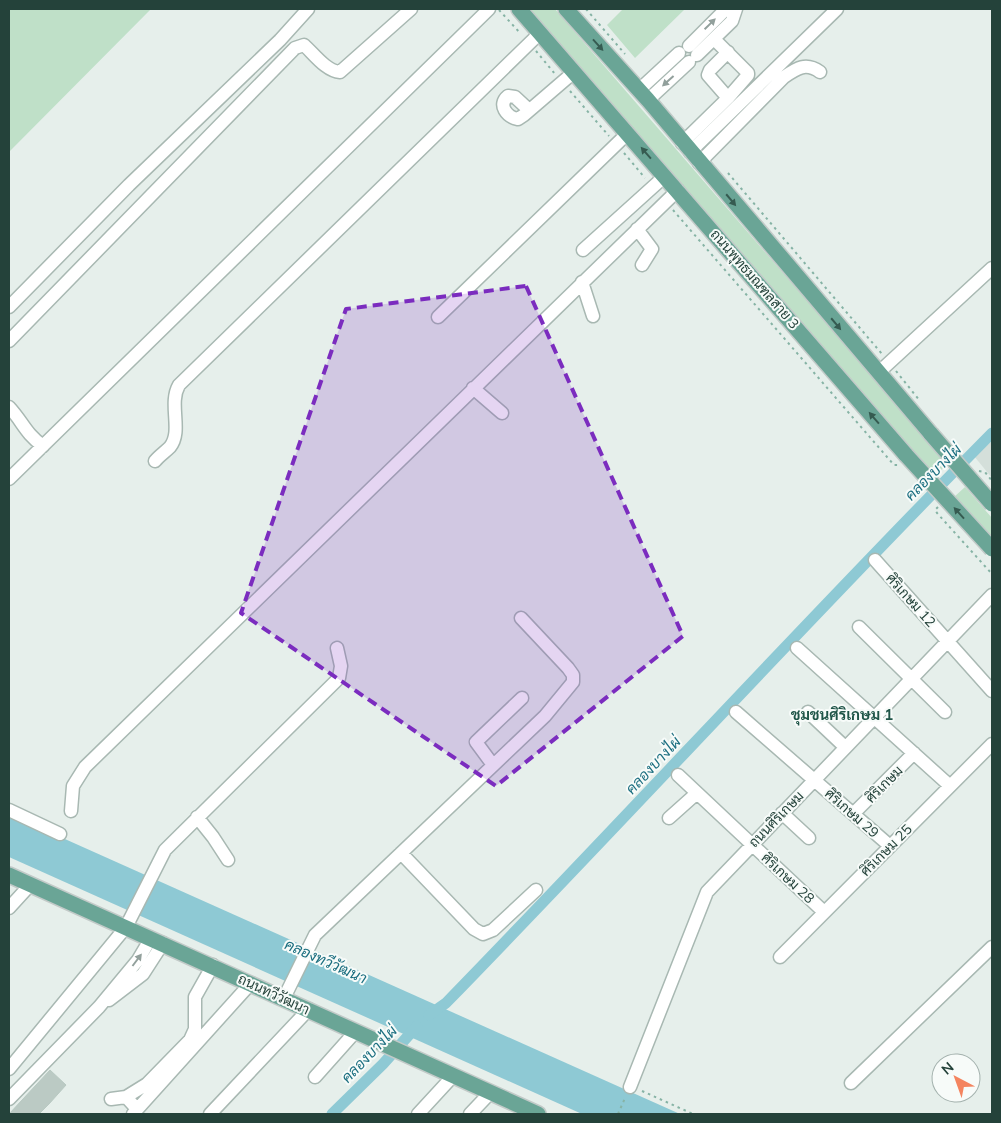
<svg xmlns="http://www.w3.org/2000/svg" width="1001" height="1123" font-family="Mulish,Sarabun,sans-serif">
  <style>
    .built { fill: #d4dfda }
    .green { fill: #bfe0c8 }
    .water { fill: #8ec9d4 }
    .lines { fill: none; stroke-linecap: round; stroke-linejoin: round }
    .canal { stroke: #8ec9d4; stroke-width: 11 }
    .building { fill: #bbcac4; stroke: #b8c9c2 }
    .minor-casing { stroke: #a8b8b2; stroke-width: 15 }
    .major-casing { stroke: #c2cac8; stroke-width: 18 }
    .path { stroke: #86b3a5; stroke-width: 2; stroke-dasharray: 2.5 4; stroke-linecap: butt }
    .minor { stroke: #fff; stroke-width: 12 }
    .major { stroke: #6aa596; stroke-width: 15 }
    .major-bridge-casing { stroke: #c2cac8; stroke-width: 18; stroke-linecap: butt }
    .major-bridge { stroke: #6aa596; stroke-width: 15 }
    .oneway { fill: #92a09c }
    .oneway2 { fill: #365b51 }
    .marked { fill: #7b2cbf; fill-opacity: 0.2; stroke: #7b2cbf; stroke-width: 4; stroke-dasharray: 10 6; stroke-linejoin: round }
    .labels { text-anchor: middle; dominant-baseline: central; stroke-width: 4; stroke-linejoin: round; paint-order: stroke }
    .street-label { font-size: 14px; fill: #24423a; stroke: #f7fbf9 }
    .water-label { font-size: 15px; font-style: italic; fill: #1c6f80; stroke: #f7fbf9 }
    .neighbourhood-label { font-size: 15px; font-weight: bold; fill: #1f5548; stroke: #f7fbf9 }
  </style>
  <rect width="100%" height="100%" fill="#e6efeb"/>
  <!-- built -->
  <path class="built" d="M 992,441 L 992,478 L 974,456 Z"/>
  <!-- green -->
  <path class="green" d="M 9,9 L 151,9 L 9,152 Z
    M 526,9 L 555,9 L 948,464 L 933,477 Z
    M 623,9 L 685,9 L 635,58 L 607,25 Z
    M 965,487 L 992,518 L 992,542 L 953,498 Z"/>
  <!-- water -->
  <path class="water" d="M 9,814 L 680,1114 L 582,1114 L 9,857 Z"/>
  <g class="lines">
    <!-- canal -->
    <path class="canal" d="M 429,1015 L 446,1003 C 629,815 807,620 992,433
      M 332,1114 L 383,1064 L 417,1026"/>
  </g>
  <!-- building -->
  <path class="building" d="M 50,1070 L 66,1085 L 49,1104 L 39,1114 L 9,1114 Z"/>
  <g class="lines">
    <defs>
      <path id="minor" d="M 714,39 L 748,73 L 748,75 L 728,98 L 708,75 L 710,70 L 728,52
        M 689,46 L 724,11 L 736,9
        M 697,55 L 732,21 L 736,9
        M 639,90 L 679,53
        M 648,100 L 689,62
        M 529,110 L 515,97 L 508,96 C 497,105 507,117 518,119 L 524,115 L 574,72
        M 682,143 L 728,98
        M 690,152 L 837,9
        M 699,163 L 784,77 C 797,68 806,62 820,72
        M 637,229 L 652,249 L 642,265
        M 583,250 L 665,176
        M 582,282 L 593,316
        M 9,307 L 129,185 L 280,40 L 308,9
        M 438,317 L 628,133
        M 9,341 L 295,48 L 304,45 C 314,54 326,71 340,72 L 411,9
        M 878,373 L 992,268
        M 473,388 L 502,413
        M 9,407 C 23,422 25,433 43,446
        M 155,461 C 159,456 165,452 170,447 C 183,431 168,404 179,385 L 540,33
        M 9,479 L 489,9
        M 875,560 L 992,691
        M 859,627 L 945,712
        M 797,648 L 949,785
        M 736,712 L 890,846
        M 808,712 L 845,747
        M 493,765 L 476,742 L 522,698
        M 678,775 L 824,912
        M 9,810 L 60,834
        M 71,811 L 73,786 L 85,767 L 678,190
        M 782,813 L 809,838
        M 853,814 L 914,753
        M 197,817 L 213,837 L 228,860
        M 669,818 L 697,793
        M 401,853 L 474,929 L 483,934 L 493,930 L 536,890
        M 9,908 L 30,885
        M 780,957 L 992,744
        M 284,998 L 315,935 L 545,716 L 573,682 L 573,675 L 568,668 L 521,618
        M 109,1000 L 143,974 L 163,943
        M 9,1069 L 126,927 L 165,850 L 339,678 L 341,666 L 337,648
        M 315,1077 L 356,1031
        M 851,1083 L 992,947
        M 630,1087 L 707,892 L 992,595
        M 9,1099 L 99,1007 L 138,960 L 151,938
        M 111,1099 L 126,1097
        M 137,1109 L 126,1097 L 147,1084 L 190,1040 L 195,1029 L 195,997 L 213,965
        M 133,1114 L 251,983
        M 210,1114 L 309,1009
        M 418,1114 L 453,1076
        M 470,1114 L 490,1093"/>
      <path id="major" d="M 519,9 L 906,455
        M 566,9 L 648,100 L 931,434
        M 9,875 L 538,1114"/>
    </defs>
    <!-- minor casing -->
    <use href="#minor" class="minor-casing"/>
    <!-- major casing -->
    <use href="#major" class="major-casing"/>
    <!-- path -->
    <path class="path" d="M 586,9 L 625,54
      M 499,10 L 521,34
      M 536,51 L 555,74
      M 570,91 L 609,136
      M 624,153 L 645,178
      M 728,173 L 882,354
      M 673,210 L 894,465 L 899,465
      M 896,371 L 920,401
      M 979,471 L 985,472 L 992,481
      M 938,507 L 935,510 L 937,513 L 992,574
      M 642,1091 L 693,1114
      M 618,1114 L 625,1098"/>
    <!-- minor -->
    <use href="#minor" class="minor"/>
    <!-- major -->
    <use href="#major" class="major"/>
    <defs>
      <path id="major-bridge" d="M 931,434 L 992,504
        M 906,455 L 992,549"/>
    </defs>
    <!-- major-bridge casing -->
    <use href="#major-bridge" class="major-bridge-casing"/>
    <!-- major-bridge -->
    <use href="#major-bridge" class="major-bridge"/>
  </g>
  <!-- one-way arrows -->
  <defs><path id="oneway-solid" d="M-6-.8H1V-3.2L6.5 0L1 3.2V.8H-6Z" transform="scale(1.25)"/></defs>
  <g class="oneway">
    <use href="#oneway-solid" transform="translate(710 24) rotate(-44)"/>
    <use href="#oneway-solid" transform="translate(668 81) rotate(138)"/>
    <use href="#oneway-solid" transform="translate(137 960) rotate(-53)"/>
  </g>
  <g class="oneway2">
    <use href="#oneway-solid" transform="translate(598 45) rotate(48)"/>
    <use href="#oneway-solid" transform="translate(646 153) rotate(-131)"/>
    <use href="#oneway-solid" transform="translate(731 200) rotate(50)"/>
    <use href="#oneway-solid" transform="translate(836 324) rotate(50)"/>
    <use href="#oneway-solid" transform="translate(874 418) rotate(-131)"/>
    <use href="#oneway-solid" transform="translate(959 513) rotate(-132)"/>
  </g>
  <!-- marked area -->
  <path class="marked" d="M 526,286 L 683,636 L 496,786 L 241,613 L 346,309 Z"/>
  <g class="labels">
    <!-- street labels -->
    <g class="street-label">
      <text transform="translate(755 279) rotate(49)">ถนนพุทธมณฑลสาย 3</text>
      <text transform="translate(911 600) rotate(48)">ศิริเกษม 12</text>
      <text transform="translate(884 784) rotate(-45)">ศิริเกษม</text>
      <text transform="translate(852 813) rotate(41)">ศิริเกษม 29</text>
      <text transform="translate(776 819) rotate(-46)">ถนนศิริเกษม</text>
      <text transform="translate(886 850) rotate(-45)">ศิริเกษม 25</text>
      <text transform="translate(788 878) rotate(43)">ศิริเกษม 28</text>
      <text transform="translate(274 994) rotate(25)">ถนนทวีวัฒนา</text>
    </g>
    <!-- water labels -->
    <g class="water-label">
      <text transform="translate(933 472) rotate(-45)">คลองบางไผ่</text>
      <text transform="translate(653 765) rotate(-47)">คลองบางไผ่</text>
      <text transform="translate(326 961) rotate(24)">คลองทวีวัฒนา</text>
      <text transform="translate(369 1054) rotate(-46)">คลองบางไผ่</text>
    </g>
    <!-- neighbourhood labels -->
    <g class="neighbourhood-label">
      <text x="842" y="714">ชุมชนศิริเกษม 1</text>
    </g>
  </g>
  <!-- border -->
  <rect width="1001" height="1123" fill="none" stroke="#24423a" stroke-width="20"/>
  <!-- north arrow -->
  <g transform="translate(956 1078) rotate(319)"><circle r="24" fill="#f7fbf9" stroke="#a3b1ad"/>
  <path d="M0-4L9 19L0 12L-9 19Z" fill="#f4845f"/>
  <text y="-8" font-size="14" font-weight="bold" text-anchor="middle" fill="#24423a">N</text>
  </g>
</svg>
